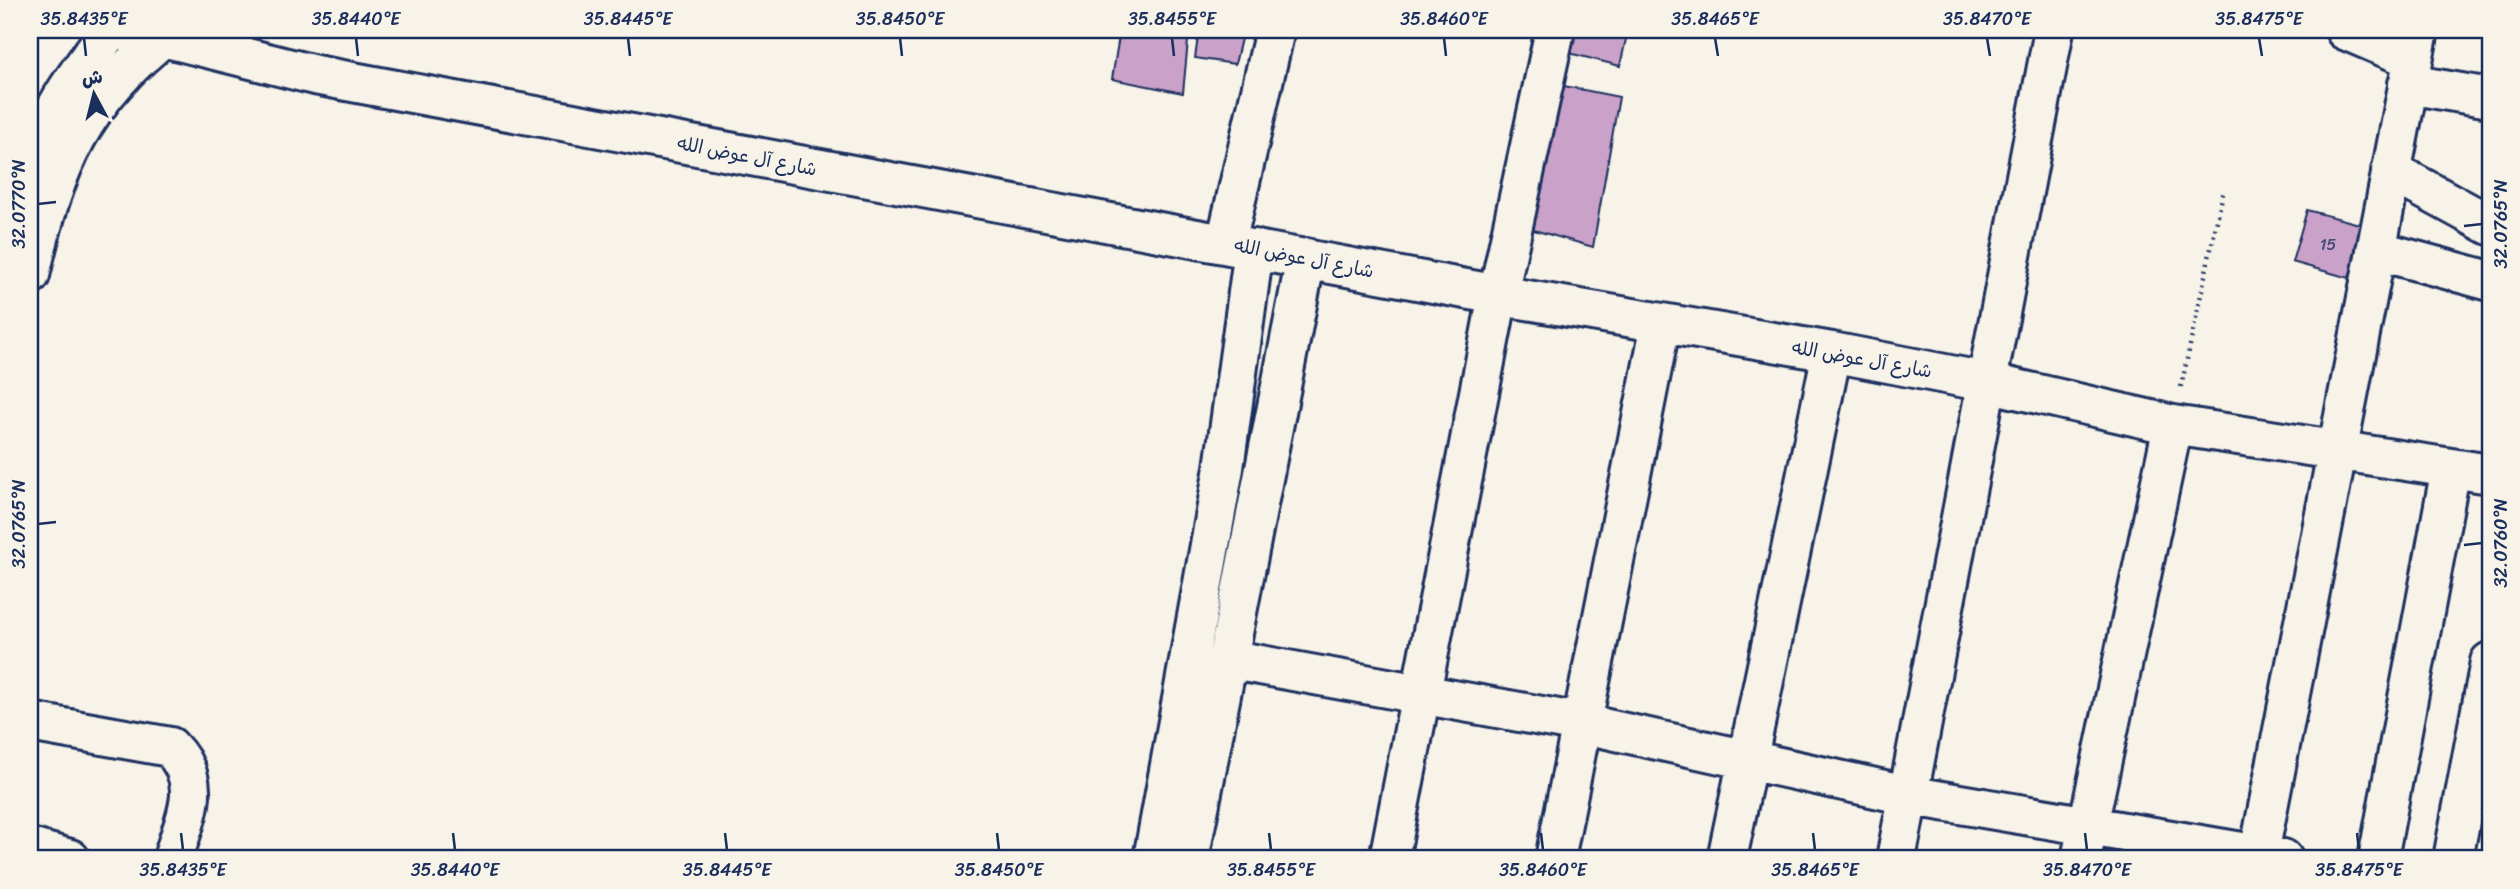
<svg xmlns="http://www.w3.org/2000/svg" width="2520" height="889" font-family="Sriracha,'Playpen Sans Arabic',sans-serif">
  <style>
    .building { fill: #caa2c9; stroke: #1b2f5e; stroke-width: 2 }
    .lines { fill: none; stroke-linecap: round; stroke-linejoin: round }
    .minor-casing { stroke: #1b2f5e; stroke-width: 44 }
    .path { stroke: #1b2f5e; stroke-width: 4.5; stroke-dasharray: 2 5; stroke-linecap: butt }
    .minor { stroke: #f7f3e8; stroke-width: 38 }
    .ticks { fill: none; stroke: #1b2f5e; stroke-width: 2.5 }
    .labels { text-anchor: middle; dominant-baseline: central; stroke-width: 5; stroke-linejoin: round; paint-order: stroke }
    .number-label { font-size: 16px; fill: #474c79 }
    .street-label { font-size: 19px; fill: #1b2f5e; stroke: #f7f3e8 }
    .neatline { fill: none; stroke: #1b2f5e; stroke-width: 2.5 }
    .ticks-label { font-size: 18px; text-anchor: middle; fill: #1b2f5e }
  </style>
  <rect width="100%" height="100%" fill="#f7f3e8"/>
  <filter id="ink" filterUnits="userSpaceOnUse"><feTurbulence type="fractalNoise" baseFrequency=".0143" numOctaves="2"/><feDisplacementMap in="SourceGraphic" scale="14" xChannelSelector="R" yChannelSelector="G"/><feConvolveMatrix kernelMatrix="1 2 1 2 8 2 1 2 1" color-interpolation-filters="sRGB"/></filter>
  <g filter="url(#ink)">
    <!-- building -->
    <path class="building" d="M 1120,30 L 1189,30 L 1183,93 L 1112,79 Z
      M 1199,30 L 1243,30 L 1235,64 L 1195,58 Z
      M 1574,30 L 1628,30 L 1620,66 L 1569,53 Z
      M 1564,86 L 1619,97 L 1593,247 L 1520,226 Z
      M 2307,210 L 2363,225 L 2349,278 L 2292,262 Z"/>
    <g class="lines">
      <defs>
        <path id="minor" d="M 120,30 L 163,37 L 315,75 L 1498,295 L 1832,352 L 1986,382 L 2173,425 L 2490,474
          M 2345,30 L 2413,59
          M 2408,84 L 2490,98
          M 30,167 C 47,114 77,74 110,30
          M 2391,171 L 2490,225
          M 1226,243 L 1275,30
          M 2376,250 L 2490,281
          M 30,275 C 55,164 81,101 172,30
          M 1227,659 L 1580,723 L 1907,795 L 2283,859
          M 30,722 L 170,747 C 206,784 185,816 173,859
          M 30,848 L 70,859
          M 1153,859 L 1224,468 L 1254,249
          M 1189,859 L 1306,258
          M 1389,859 L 1498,295 L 1555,30
          M 1555,859 L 1661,323
          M 1727,859 L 1832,352
          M 1896,859 L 2054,30
          M 2081,859 L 2173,425
          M 2258,859 L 2419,30
          M 2378,859 L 2451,468
          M 2453,859 L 2490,662"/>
      </defs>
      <!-- minor casing -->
      <use href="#minor" class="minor-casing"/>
      <!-- path -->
      <path class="path" d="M 2181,387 L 2223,193"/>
      <!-- minor -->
      <use href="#minor" class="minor"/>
    </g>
  </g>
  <!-- ticks -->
  <path class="ticks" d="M 84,38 L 86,56M 356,38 L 358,56M 628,38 L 630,56M 900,38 L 902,56M 1172,38 L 1174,56M 1444,38 L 1446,56M 1715,38 L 1718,56M 1987,38 L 1990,56M 2259,38 L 2262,56M 38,204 L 56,202M 2464,226 L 2482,224M 38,524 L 56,522M 2464,545 L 2482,543M 181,833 L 183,850M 453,833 L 455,850M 725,833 L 727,850M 997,833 L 999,850M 1269,833 L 1271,850M 1541,833 L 1543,850M 1813,833 L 1815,850M 2085,833 L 2087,850M 2357,833 L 2359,850"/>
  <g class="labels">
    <!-- number labels -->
    <g class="number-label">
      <text x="2328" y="244">15</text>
    </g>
    <!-- street labels -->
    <g class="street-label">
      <text transform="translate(747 156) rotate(11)">شارع آل عوض الله</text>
      <text transform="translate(1304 258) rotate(11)">شارع آل عوض الله</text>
      <text transform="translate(1862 359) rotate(10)">شارع آل عوض الله</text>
    </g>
  </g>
  <!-- margin -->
  <rect width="2520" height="889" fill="none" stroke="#f7f3e8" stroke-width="77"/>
  <!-- north arrow -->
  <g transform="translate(94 94) rotate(353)" stroke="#f7f3e8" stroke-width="5" paint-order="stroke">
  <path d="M0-5L12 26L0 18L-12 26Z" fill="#1b2f5e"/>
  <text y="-10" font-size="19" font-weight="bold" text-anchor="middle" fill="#1b2f5e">ش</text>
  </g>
  <rect x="38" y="38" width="2444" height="812" class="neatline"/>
  <g class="ticks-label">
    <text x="84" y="25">35.8435°E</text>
    <text x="356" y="25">35.8440°E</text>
    <text x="628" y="25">35.8445°E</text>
    <text x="900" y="25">35.8450°E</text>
    <text x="1172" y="25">35.8455°E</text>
    <text x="1444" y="25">35.8460°E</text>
    <text x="1715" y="25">35.8465°E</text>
    <text x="1987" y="25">35.8470°E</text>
    <text x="2259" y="25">35.8475°E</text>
    <text transform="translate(19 204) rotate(-90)" y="6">32.0770°N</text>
    <text transform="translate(2501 224) rotate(-90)" y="6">32.0765°N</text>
    <text transform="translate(19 524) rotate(-90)" y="6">32.0765°N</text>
    <text transform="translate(2501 543) rotate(-90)" y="6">32.0760°N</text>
    <text x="183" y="876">35.8435°E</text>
    <text x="455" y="876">35.8440°E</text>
    <text x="727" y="876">35.8445°E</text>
    <text x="999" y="876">35.8450°E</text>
    <text x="1271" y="876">35.8455°E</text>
    <text x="1543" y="876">35.8460°E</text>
    <text x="1815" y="876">35.8465°E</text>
    <text x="2087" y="876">35.8470°E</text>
    <text x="2359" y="876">35.8475°E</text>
  </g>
</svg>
